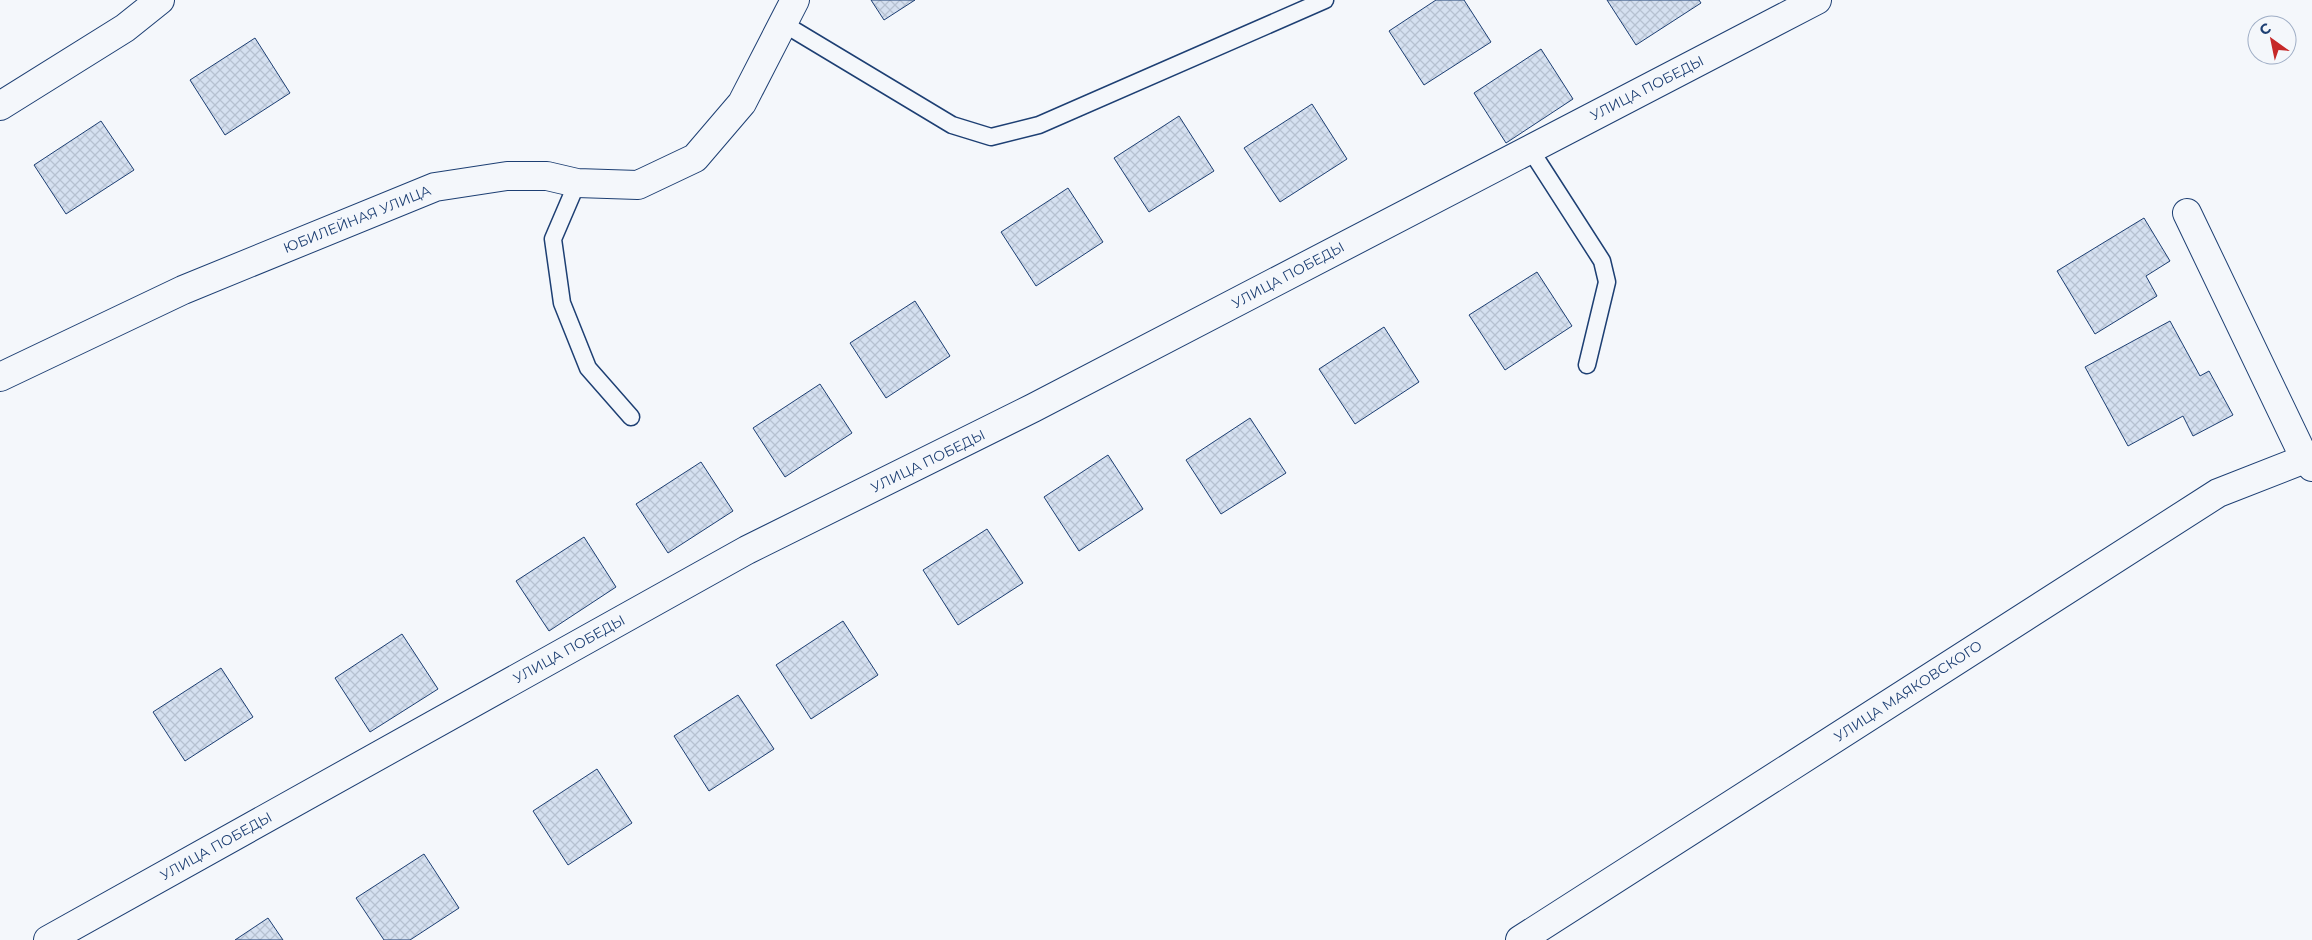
<svg xmlns="http://www.w3.org/2000/svg" width="2312" height="940" font-family="Montserrat,sans-serif">
  <style>
    .building { fill: url(#building-cross-hatch); stroke: #1d3f73 }
    .lines { fill: none; stroke-linecap: round; stroke-linejoin: round }
    .lane-casing { stroke: #1d3f73; stroke-width: 19 }
    .street-casing { stroke: #1d3f73; stroke-width: 30 }
    .lane { stroke: #f4f7fb; stroke-width: 16 }
    .street { stroke: #f4f7fb; stroke-width: 28 }
    .labels { text-anchor: middle; dominant-baseline: central; stroke-width: 4; stroke-linejoin: round; paint-order: stroke }
    .street-label { font-size: 14px; fill: #1d3f73; stroke: #f4f7fb }
  </style>
  <defs>
    <pattern id="building-cross-hatch" width="8" height="8" patternUnits="userSpaceOnUse" patternTransform="scale(1.25)"><rect width="8" height="8" fill="#d5e0f0"/><path d="M0 0l8 8M0 8l8-8" fill="none" stroke="#b6c1d1"/></pattern>
  </defs>
  <rect width="100%" height="100%" fill="#f4f7fb"/>
  <!-- building -->
  <path class="building" d="M 871,0 L 915,0 L 884,20 Z
    M 1436,0 L 1464,0 L 1491,42 L 1424,85 L 1389,31 Z
    M 1607,0 L 1699,0 L 1701,3 L 1636,45 Z
    M 255,38 L 290,93 L 225,135 L 190,80 Z
    M 1541,49 L 1573,99 L 1506,143 L 1474,93 Z
    M 1312,104 L 1347,159 L 1280,202 L 1244,148 Z
    M 1179,116 L 1214,171 L 1149,212 L 1114,158 Z
    M 101,121 L 134,170 L 66,214 L 34,165 Z
    M 1068,188 L 1103,242 L 1036,286 L 1001,232 Z
    M 2144,218 L 2170,261 L 2146,276 L 2157,296 L 2095,334 L 2057,271 Z
    M 1537,272 L 1572,326 L 1505,370 L 1469,315 Z
    M 915,301 L 950,356 L 886,398 L 850,343 Z
    M 2170,321 L 2200,376 L 2209,371 L 2233,415 L 2193,436 L 2183,416 L 2128,446 L 2085,367 Z
    M 1384,327 L 1419,382 L 1355,424 L 1319,369 Z
    M 820,384 L 852,433 L 785,477 L 753,428 Z
    M 1250,418 L 1286,473 L 1221,514 L 1186,460 Z
    M 1108,455 L 1143,509 L 1079,551 L 1044,497 Z
    M 701,462 L 733,511 L 668,553 L 636,504 Z
    M 987,529 L 1023,583 L 958,625 L 923,570 Z
    M 584,537 L 616,587 L 549,631 L 516,581 Z
    M 843,621 L 878,675 L 811,719 L 776,665 Z
    M 402,634 L 438,689 L 370,732 L 335,678 Z
    M 221,668 L 253,717 L 185,761 L 153,712 Z
    M 738,695 L 774,749 L 709,791 L 674,736 Z
    M 597,769 L 632,823 L 568,865 L 533,811 Z
    M 424,854 L 459,908 L 410,940 L 384,940 L 356,898 Z
    M 268,918 L 283,940 L 235,940 Z"/>
  <g class="lines">
    <defs>
      <path id="lane" d="M 784,24 L 952,125 L 991,137 L 1039,125 L 1325,0
        M 1530,149 L 1602,261 L 1607,282 L 1587,365
        M 577,183 L 553,239 L 562,303 L 588,368 L 631,417"/>
      <path id="street" d="M 0,106 L 125,28 L 160,0
        M 2187,213 L 2305,459 L 2312,467
        M 0,377 L 183,290 L 435,187 L 507,176 L 547,176 L 577,183 L 638,185 L 695,158 L 742,103 L 795,0
        M 48,940 L 747,550 L 1033,408 L 1817,0
        M 1520,940 L 2218,493 L 2305,459"/>
    </defs>
    <!-- lane casing -->
    <use href="#lane" class="lane-casing"/>
    <!-- street casing -->
    <use href="#street" class="street-casing"/>
    <!-- lane -->
    <use href="#lane" class="lane"/>
    <!-- street -->
    <use href="#street" class="street"/>
  </g>
  <g class="labels">
    <!-- street labels -->
    <g class="street-label">
      <text transform="translate(1647 88) rotate(-27)">УЛИЦА ПОБЕДЫ</text>
      <text transform="translate(357 219) rotate(-22)">ЮБИЛЕЙНАЯ УЛИЦА</text>
      <text transform="translate(1288 275) rotate(-28)">УЛИЦА ПОБЕДЫ</text>
      <text transform="translate(928 461) rotate(-26)">УЛИЦА ПОБЕДЫ</text>
      <text transform="translate(569 649) rotate(-29)">УЛИЦА ПОБЕДЫ</text>
      <text transform="translate(1908 691) rotate(-33)">УЛИЦА МАЯКОВСКОГО</text>
      <text transform="translate(216 846) rotate(-29)">УЛИЦА ПОБЕДЫ</text>
    </g>
  </g>
  <!-- north arrow -->
  <g transform="translate(2272 40) rotate(327)"><circle r="24" fill="#f4f7fb" stroke="#9eadc5"/>
  <path d="M0-4L9 19L0 12L-9 19Z" fill="#c62828"/>
  <text y="-8" font-size="14" font-weight="bold" text-anchor="middle" fill="#1d3f73">С</text>
  </g>
</svg>
